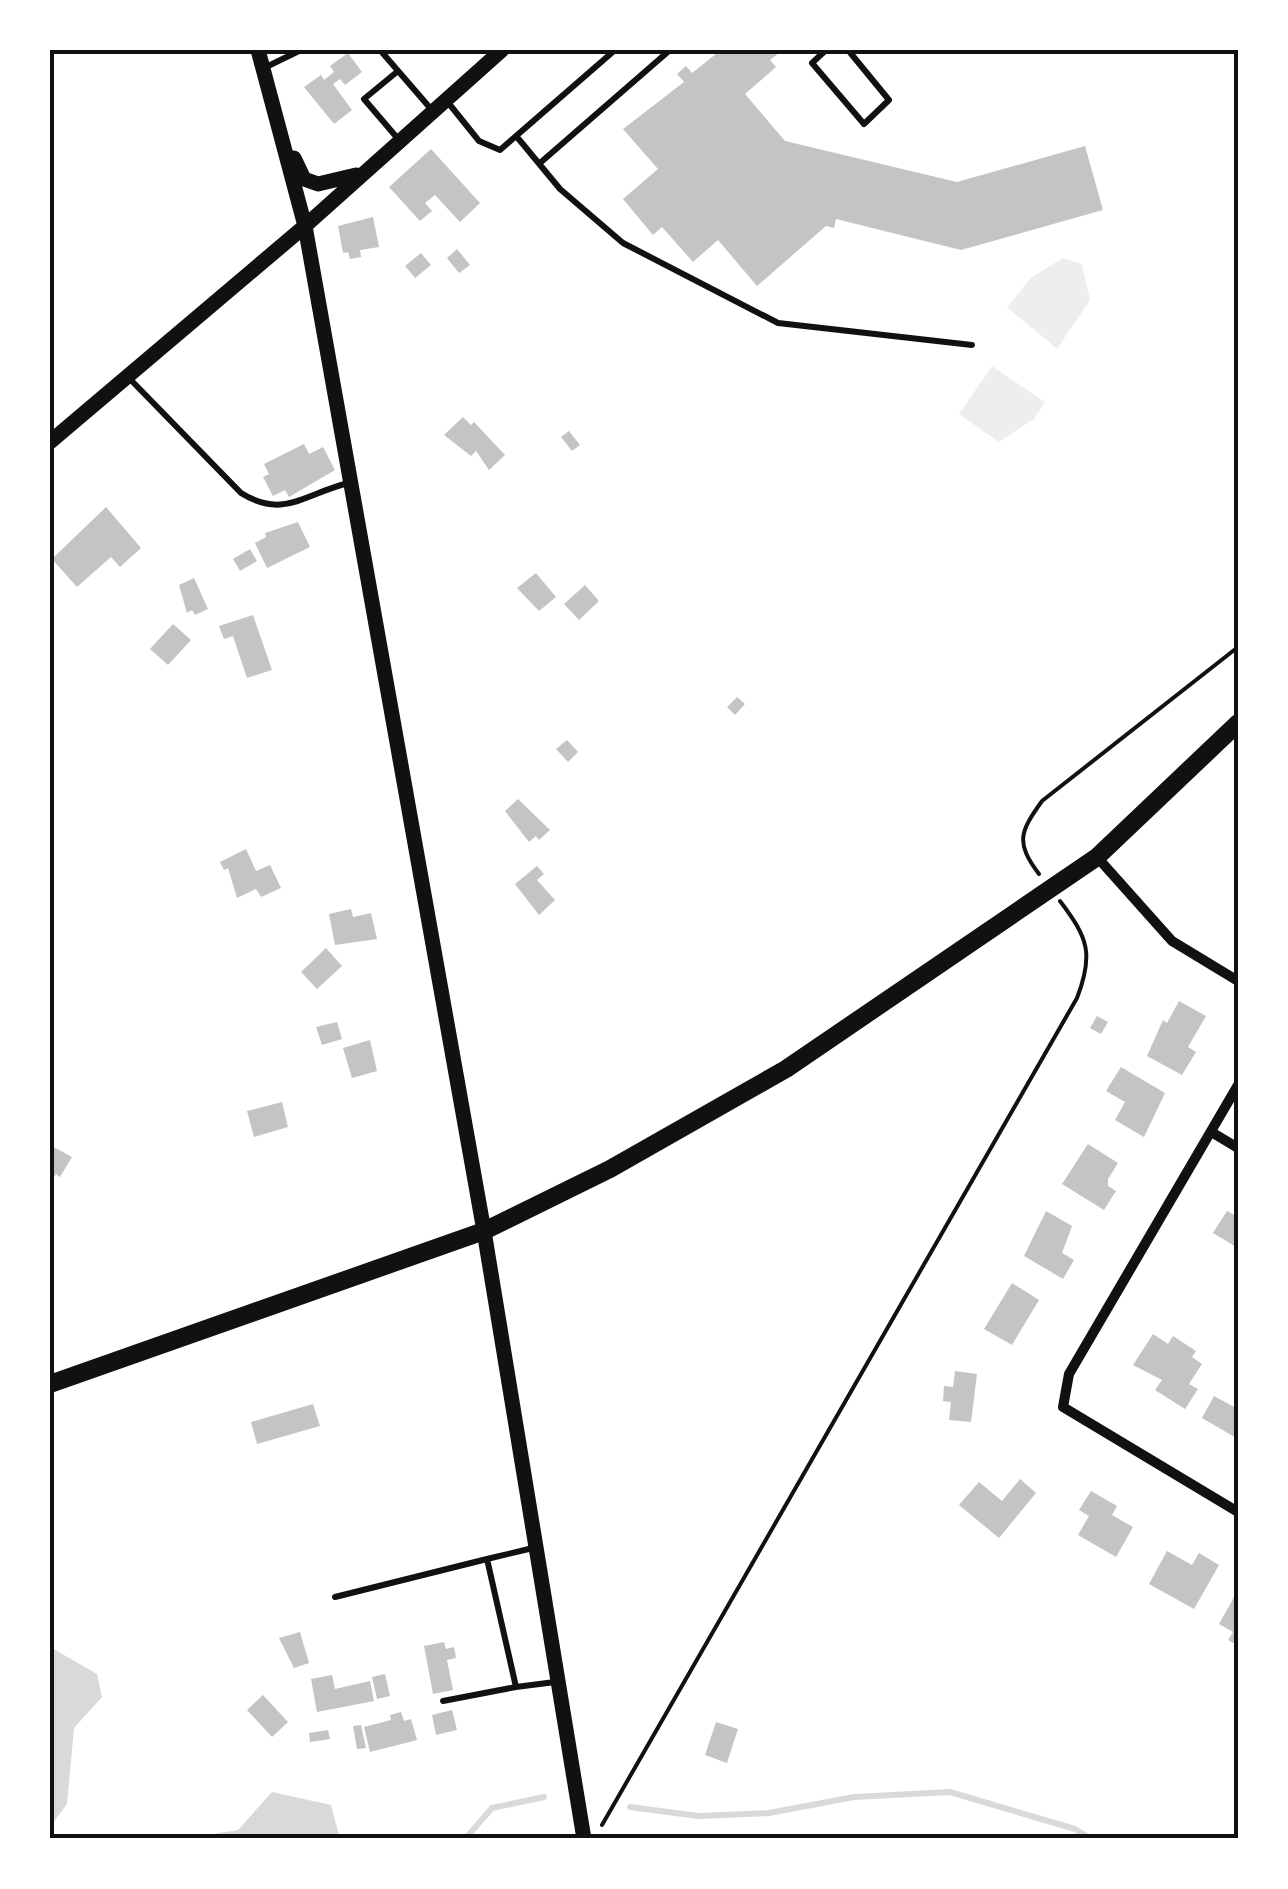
<svg xmlns="http://www.w3.org/2000/svg" width="1288" height="1889" font-family="Helvetica,sans-serif">
  <style>
    .green { fill: #eee }
    .water { fill: #d9d9d9 }
    .lines { fill: none; stroke-linecap: round; stroke-linejoin: round }
    .stream { stroke: #d9d9d9; stroke-width: 6 }
    .building { fill: #c4c4c4 }
    .path { stroke: #111; stroke-width: 4 }
    .service { stroke: #111; stroke-width: 6 }
    .minor { stroke: #111; stroke-width: 10 }
    .tertiary { stroke: #111; stroke-width: 15 }
    .secondary { stroke: #111; stroke-width: 18 }
    .neatline { fill: none; stroke: #111; stroke-width: 4 }
  </style>
  <rect width="100%" height="100%" fill="#fff"/>
  <!-- green -->
  <path class="green" d="M 1063,258 L 1082,264 L 1090,300 L 1057,349 L 1007,307 L 1032,277 Z
    M 992,366 L 1045,402 L 1034,419 L 999,442 L 959,414 Z"/>
  <!-- water -->
  <path class="water" d="M 50,1647 L 97,1674 L 102,1697 L 74,1728 L 67,1804 L 50,1827 Z
    M 272,1792 L 331,1805 L 340,1839 L 181,1839 L 238,1830 Z"/>
  <g class="lines">
    <!-- stream -->
    <path class="stream" d="M 630,1807 L 698,1816 L 769,1813 L 854,1797 L 950,1792 L 1075,1829 L 1091,1839
      M 465,1839 L 492,1808 L 544,1797"/>
  </g>
  <!-- building -->
  <path class="building" d="M 721,50 L 783,50 L 770,60 L 776,67 L 745,94 L 785,141 L 957,182 L 1085,146 L 1103,210 L 961,250 L 836,219 L 834,228 L 826,226 L 757,286 L 718,240 L 693,262 L 662,227 L 653,235 L 623,199 L 658,169 L 623,129 L 684,82 L 677,74 L 686,66 L 692,73 Z
    M 348,53 L 362,72 L 345,85 L 340,79 L 333,84 L 352,110 L 334,124 L 304,87 L 321,75 L 324,80 L 334,72 L 330,66 Z
    M 431,149 L 480,203 L 460,222 L 435,195 L 425,203 L 432,211 L 420,221 L 389,187 Z
    M 373,217 L 379,247 L 360,250 L 361,257 L 350,259 L 348,252 L 343,253 L 338,226 Z
    M 457,249 L 470,265 L 459,273 L 447,258 Z
    M 421,253 L 431,265 L 415,278 L 405,266 Z
    M 463,417 L 471,425 L 474,422 L 505,455 L 489,470 L 476,451 L 471,456 L 444,435 Z
    M 569,431 L 580,445 L 572,451 L 561,437 Z
    M 304,444 L 309,454 L 323,447 L 335,470 L 289,497 L 285,490 L 273,496 L 263,477 L 269,474 L 264,464 Z
    M 106,507 L 141,548 L 120,567 L 111,557 L 77,587 L 52,559 Z
    M 298,522 L 310,547 L 267,568 L 255,543 L 266,537 L 265,533 Z
    M 250,549 L 257,561 L 240,571 L 233,559 Z
    M 536,573 L 556,597 L 539,611 L 517,588 Z
    M 194,578 L 208,609 L 195,615 L 192,610 L 187,613 L 179,585 Z
    M 585,585 L 599,601 L 579,620 L 564,604 Z
    M 253,615 L 272,670 L 247,678 L 233,636 L 224,639 L 219,626 Z
    M 173,624 L 191,640 L 168,665 L 150,649 Z
    M 737,697 L 745,704 L 735,715 L 727,707 Z
    M 567,740 L 578,752 L 568,762 L 556,749 Z
    M 518,799 L 550,830 L 539,840 L 536,836 L 529,842 L 505,811 Z
    M 246,849 L 256,871 L 270,865 L 281,888 L 261,897 L 256,889 L 237,898 L 228,868 L 224,870 L 220,862 Z
    M 537,866 L 544,874 L 537,880 L 555,900 L 539,915 L 515,884 Z
    M 351,909 L 353,917 L 371,913 L 377,939 L 335,945 L 329,914 Z
    M 326,948 L 342,966 L 317,989 L 301,972 Z
    M 1179,1001 L 1206,1016 L 1188,1047 L 1196,1052 L 1182,1075 L 1147,1056 L 1163,1020 L 1167,1023 Z
    M 1097,1016 L 1108,1022 L 1101,1034 L 1090,1028 Z
    M 337,1022 L 342,1039 L 322,1045 L 316,1027 Z
    M 370,1040 L 377,1071 L 352,1078 L 343,1048 Z
    M 1121,1067 L 1165,1093 L 1144,1137 L 1115,1120 L 1125,1102 L 1106,1091 Z
    M 282,1102 L 288,1127 L 254,1137 L 247,1111 Z
    M 1088,1144 L 1118,1163 L 1108,1179 L 1108,1186 L 1116,1191 L 1104,1210 L 1062,1184 Z
    M 50,1145 L 72,1157 L 60,1177 L 56,1174 L 50,1184 Z
    M 1046,1211 L 1072,1226 L 1062,1253 L 1074,1260 L 1063,1279 L 1024,1256 Z
    M 1227,1211 L 1238,1217 L 1238,1248 L 1213,1233 Z
    M 1012,1283 L 1039,1300 L 1012,1345 L 984,1329 Z
    M 1153,1334 L 1168,1344 L 1173,1336 L 1196,1351 L 1192,1357 L 1202,1364 L 1189,1384 L 1198,1389 L 1185,1409 L 1155,1390 L 1162,1380 L 1133,1365 Z
    M 955,1371 L 977,1374 L 971,1422 L 949,1420 L 951,1402 L 943,1401 L 944,1386 L 953,1387 Z
    M 1214,1396 L 1238,1409 L 1238,1439 L 1202,1418 Z
    M 313,1404 L 320,1426 L 257,1444 L 251,1422 Z
    M 1020,1479 L 1036,1493 L 999,1538 L 959,1505 L 979,1482 L 1002,1501 Z
    M 1091,1491 L 1117,1506 L 1112,1515 L 1133,1527 L 1116,1557 L 1078,1535 L 1089,1516 L 1079,1510 Z
    M 1167,1551 L 1192,1565 L 1199,1553 L 1219,1565 L 1194,1609 L 1149,1584 Z
    M 1238,1590 L 1238,1646 L 1228,1640 L 1233,1632 L 1219,1624 Z
    M 300,1632 L 309,1663 L 294,1668 L 279,1638 Z
    M 444,1642 L 446,1649 L 454,1647 L 456,1658 L 447,1660 L 453,1690 L 433,1694 L 424,1646 Z
    M 385,1674 L 390,1696 L 377,1699 L 372,1677 Z
    M 332,1675 L 335,1689 L 370,1681 L 374,1701 L 317,1712 L 311,1679 Z
    M 263,1695 L 288,1722 L 272,1737 L 247,1710 Z
    M 452,1710 L 457,1730 L 436,1735 L 432,1715 Z
    M 401,1712 L 404,1721 L 411,1719 L 417,1740 L 370,1752 L 364,1727 L 391,1720 L 390,1715 Z
    M 716,1722 L 738,1729 L 727,1763 L 705,1755 Z
    M 361,1725 L 366,1748 L 357,1749 L 353,1726 Z
    M 328,1730 L 330,1739 L 310,1742 L 309,1733 Z"/>
  <g class="lines">
    <!-- path -->
    <path class="path" d="M 1039,874 C 1015,842 1020,832 1042,801 L 1238,647
      M 602,1825 L 1077,998 C 1094,954 1088,938 1060,901"/>
    <!-- service -->
    <path class="service" d="M 380,50 L 431,109
      M 826,50 L 812,63 L 864,124 L 889,100 L 848,50
      M 264,68 L 301,50
      M 398,71 L 364,99 L 399,140
      M 446,100 L 479,141 L 500,150 L 615,50
      M 517,137 L 560,189 L 623,243 L 778,323 L 972,345
      M 540,163 L 670,50
      M 128,377 L 241,493 C 284,520 305,493 349,483
      M 533,1548 L 487,1559 L 516,1687 L 555,1682
      M 335,1597 L 487,1559
      M 443,1701 L 516,1687"/>
    <!-- minor -->
    <path class="minor" d="M 1097,857 L 1172,941 L 1238,981
      M 1238,1085 L 1069,1374 L 1063,1407 L 1238,1512
      M 1213,1133 L 1238,1148"/>
    <!-- tertiary -->
    <path class="tertiary" d="M 258,50 L 305,226 L 484,1231 L 584,1839
      M 294,158 L 304,179 L 318,184 L 356,175
      M 50,442 L 305,226 L 502,50"/>
    <!-- secondary -->
    <path class="secondary" d="M 50,1384 L 484,1231 L 610,1169 L 786,1069 L 1097,857 L 1238,723"/>
  </g>
  <!-- border -->
  <rect width="1288" height="1889" fill="none" stroke="#ffffff" stroke-width="105"/>
  <rect x="52" y="52" width="1184" height="1784" class="neatline"/>
</svg>
